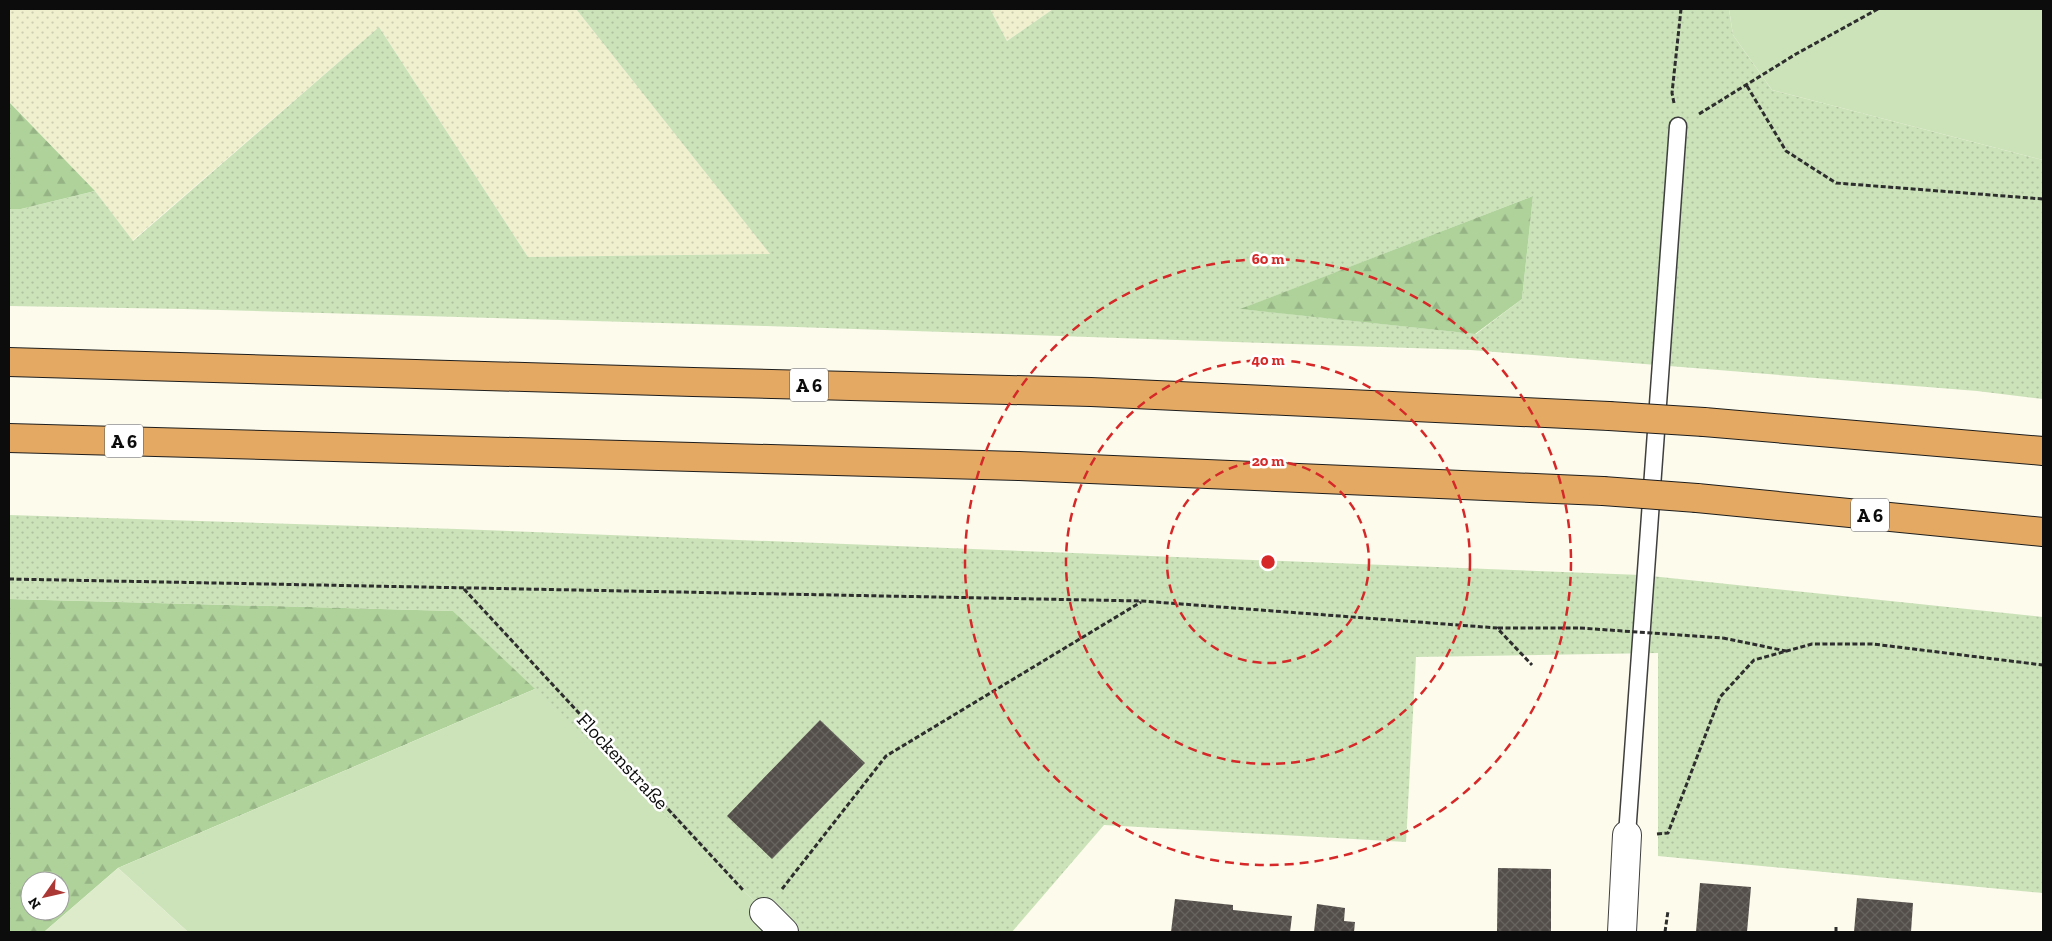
<svg xmlns="http://www.w3.org/2000/svg" width="2052" height="941" font-family="'Zilla Slab',serif">
  <style>
    .farmland { fill: url(#farmland-dots) }
    .grass { fill: url(#grass-dots); fill-rule: evenodd }
    .forest { fill: url(#forest-firs); fill-rule: evenodd }
    .garden { fill: #cce3ba }
    .pitch { fill: #ddebcb }
    .building { fill: url(#building-cross-hatch) }
    .lines { fill: none; stroke-linecap: round; stroke-linejoin: round }
    .lane-casing { stroke: #3f3f3f; stroke-width: 19 }
    .street-casing { stroke: #3f3f3f; stroke-width: 30 }
    .highway-casing { stroke: #1d1d1d; stroke-width: 30 }
    .path { stroke: #2e2e2e; stroke-width: 3; stroke-dasharray: 5 2.5; stroke-linecap: butt }
    .lane { stroke: #fff; stroke-width: 16 }
    .street { stroke: #fff; stroke-width: 28 }
    .highway { stroke: #e4a963; stroke-width: 28 }
    .highway-bridge-casing { stroke: #1d1d1d; stroke-width: 30; stroke-linecap: butt }
    .path-bridge { stroke: #2e2e2e; stroke-width: 3; stroke-dasharray: 5 2.5; stroke-linecap: butt }
    .highway-bridge { stroke: #e4a963; stroke-width: 28 }
    .ring { fill: none; stroke: #d62828; stroke-width: 2.5; stroke-dasharray: 9 6 }
    .labels { text-anchor: middle; dominant-baseline: central; stroke-width: 5; stroke-linejoin: round; paint-order: stroke }
    .shield { fill: #fff; stroke: #555; stroke-width: 1 }
    .shield-label { font-size: 19px; font-weight: bold; fill: #0c0c0c }
    .street-label { font-size: 20px; fill: #0c0c0c; stroke: #fff }
    .centre { fill: #d62828; stroke: #fff; stroke-width: 2.5 }
    .ring-label { font-size: 15px; text-anchor: middle; font-weight: bold; fill: #d62828; stroke: #fff; stroke-width: 5; stroke-linejoin: round; paint-order: stroke }
  </style>
  <defs>
    <pattern id="farmland-dots" width="8" height="8" patternUnits="userSpaceOnUse" patternTransform="scale(1.25)"><rect width="8" height="8" fill="#f0f0cf"/><path d="M2 2h.1M6 6h.1" fill="none" stroke="#cdcdb1" stroke-width="1.8" stroke-linecap="round"/></pattern>
    <pattern id="grass-dots" width="8" height="8" patternUnits="userSpaceOnUse" patternTransform="scale(1.25)"><rect width="8" height="8" fill="#cce3ba"/><path d="M2 2h.1M6 6h.1" fill="none" stroke="#aec29f" stroke-width="1.8" stroke-linecap="round"/></pattern>
    <pattern id="forest-firs" width="22" height="20" patternUnits="userSpaceOnUse" patternTransform="scale(1.25)"><rect width="22" height="20" fill="#afd29b"/><path d="M5 1l3.5 6h-7zM16 11l3.5 6h-7z" fill="#95b384"/></pattern>
    <pattern id="building-cross-hatch" width="8" height="8" patternUnits="userSpaceOnUse" patternTransform="scale(1.25)"><rect width="8" height="8" fill="#534e49"/><path d="M0 0l8 8M0 8l8-8" fill="none" stroke="#67635f"/></pattern>
  </defs>
  <rect width="100%" height="100%" fill="#fdfbec"/>
  <!-- farmland -->
  <path class="farmland" d="M 9,9 L 576,9 L 771,255 L 528,257 L 379,27 L 132,241 L 95,191 L 9,102 Z
    M 990,9 L 1053,9 L 1007,41 Z"/>
  <!-- grass -->
  <path class="grass" d="M 576,9 L 990,9 L 1007,41 L 1053,9 L 1729,9 L 1733,35 L 1772,90 L 2043,160 L 2043,399 L 1977,391 L 1471,350 L 766,326 L 184,309 L 9,306 L 9,209 L 21,209 L 95,191 L 133,241 L 379,27 L 528,257 L 770,254 ZM 1533,196 L 1522,299 L 1476,334 L 1241,309 Z
    M 9,515 L 457,529 L 1641,575 L 2043,617 L 2043,893 L 1658,856 L 1658,653 L 1416,657 L 1406,842 L 1104,825 L 1012,932 L 786,932 L 453,611 L 9,599 Z"/>
  <!-- forest -->
  <path class="forest" d="M 9,102 L 95,191 L 21,209 L 9,209 Z
    M 1533,196 L 1522,299 L 1475,334 L 1240,309 Z
    M 9,599 L 453,611 L 535,689 L 118,868 L 44,932 L 9,932 ZM 30,881 L 60,881 L 60,911 L 30,911 Z"/>
  <!-- garden -->
  <path class="garden" d="M 1729,9 L 2043,9 L 2043,160 L 1772,90 L 1733,35 Z
    M 535,689 L 786,932 L 188,932 L 118,868 Z"/>
  <!-- pitch -->
  <path class="pitch" d="M 118,868 L 188,932 L 44,932 Z"/>
  <!-- building -->
  <path class="building" d="M 820,720 L 865,763 L 772,859 L 727,816 Z
    M 1498,868 L 1551,869 L 1551,932 L 1497,932 Z
    M 1700,883 L 1751,887 L 1747,932 L 1696,932 Z
    M 1857,898 L 1913,903 L 1911,932 L 1854,932 Z
    M 1175,899 L 1233,905 L 1233,910 L 1292,916 L 1290,932 L 1171,932 Z
    M 1317,904 L 1345,908 L 1344,921 L 1355,922 L 1354,932 L 1314,932 Z"/>
  <g class="lines">
    <defs>
      <path id="lane" d="M 1627,835 L 1678,126"/>
      <path id="street" d="M 764,912 L 784,932
        M 1622,932 L 1627,835"/>
      <path id="highway" d="M 9,362 L 693,382 L 1091,392 L 1609,416
        M 1704,422 L 2043,451
        M 9,438 L 1019,466 L 1603,491
        M 1697,498 L 2043,532"/>
    </defs>
    <!-- lane casing -->
    <use href="#lane" class="lane-casing"/>
    <!-- street casing -->
    <use href="#street" class="street-casing"/>
    <!-- highway casing -->
    <use href="#highway" class="highway-casing"/>
    <!-- path -->
    <path class="path" d="M 1747,86 L 1786,151 L 1836,183 L 2043,199
      M 1674,103 L 1672,93 L 1681,9
      M 1699,114 L 1796,54 L 1878,9
      M 9,579 L 1142,601 L 1497,628 L 1532,665
      M 464,589 L 744,891
      M 1498,628 L 1580,628
      M 1723,638 L 1786,651
      M 1657,834 L 1668,833 L 1720,697 L 1754,660 L 1812,644 L 1873,644 L 2043,665
      M 782,889 L 886,756 L 1141,602
      M 1665,932 L 1668,911
      M 1836,932 L 1836,925"/>
    <!-- lane -->
    <use href="#lane" class="lane"/>
    <!-- street -->
    <use href="#street" class="street"/>
    <!-- highway -->
    <use href="#highway" class="highway"/>
    <defs>
      <path id="highway-bridge" d="M 1609,416 L 1704,422
        M 1603,491 L 1697,498"/>
    </defs>
    <!-- highway-bridge casing -->
    <use href="#highway-bridge" class="highway-bridge-casing"/>
    <!-- path-bridge -->
    <path class="path-bridge" d="M 1580,628 L 1723,638"/>
    <!-- highway-bridge -->
    <use href="#highway-bridge" class="highway-bridge"/>
  </g>
  <!-- distance rings -->
  <g class="ring">
    <circle cx="1268" cy="562" r="101"/>
    <circle cx="1268" cy="562" r="202"/>
    <circle cx="1268" cy="562" r="303"/>
  </g>
  <g class="labels">
    <!-- shield labels -->
    <g class="shield">
      <rect x="790" y="368.5" width="38" height="33" rx="4"/>
      <rect x="105" y="424.5" width="38" height="33" rx="4"/>
      <rect x="1851" y="498.5" width="38" height="33" rx="4"/>
    </g>
    <g class="shield-label">
      <text x="809" y="385">A 6</text>
      <text x="124" y="441">A 6</text>
      <text x="1870" y="515">A 6</text>
    </g>
    <!-- street labels -->
    <g class="street-label">
      <text transform="translate(623 761) rotate(47)">Flockenstraße</text>
    </g>
  </g>
  <circle cx="1268" cy="562" r="8" class="centre"/>
  <g class="ring-label">
    <text x="1268" y="264">60 m</text>
    <text x="1268" y="365">40 m</text>
    <text x="1268" y="466">20 m</text>
  </g>
  <!-- border -->
  <rect width="2052" height="941" fill="none" stroke="#0c0c0c" stroke-width="20"/>
  <!-- north arrow -->
  <g transform="translate(45 896) rotate(236)"><circle r="24" fill="#ffffff" stroke="#9e9e9e"/>
  <path d="M0-4L9 19L0 12L-9 19Z" fill="#ab3834"/>
  <text y="-8" font-size="14" font-weight="bold" text-anchor="middle" fill="#0c0c0c">N</text>
  </g>
</svg>
